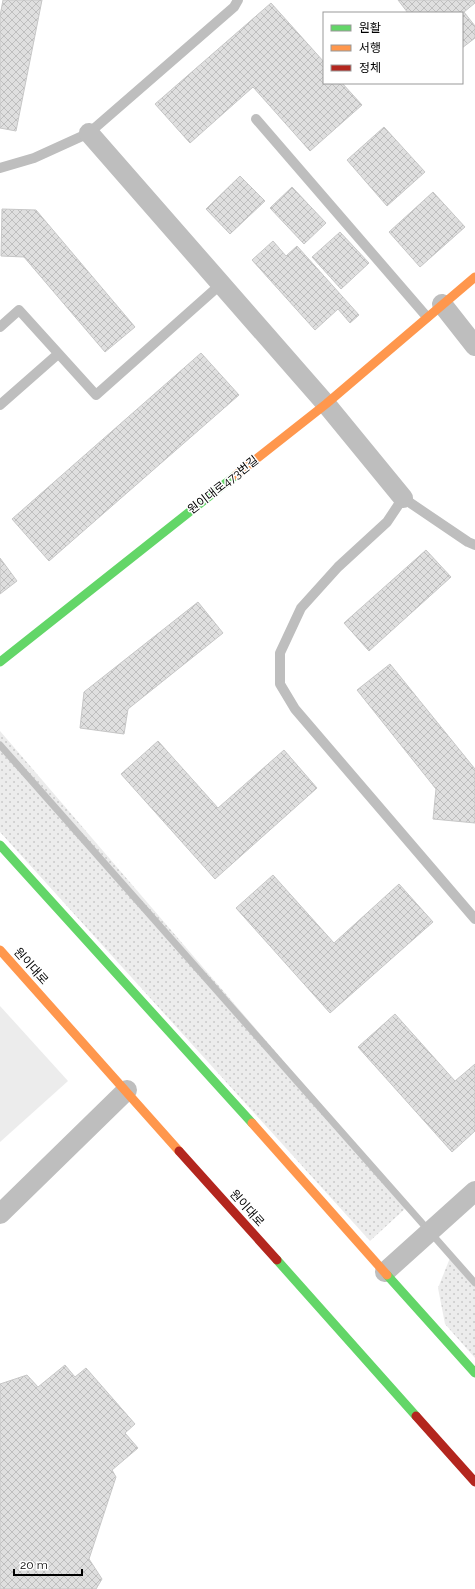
<svg xmlns="http://www.w3.org/2000/svg" width="475" height="1589" font-family="Raleway,'Noto Sans KR',sans-serif">
  <style>
    .grass { fill: url(#grass-dots) }
    .garden { fill: #ececec }
    .lines { fill: none; stroke-linecap: round; stroke-linejoin: round }
    .stream { stroke: #bfbfbf; stroke-width: 7 }
    .building { fill: url(#building-cross-hatch); stroke: #c7c7c7 }
    .lane { stroke: #bebebe; stroke-width: 10 }
    .street { stroke: #bebebe; stroke-width: 20 }
    .fast { stroke: #63d668; stroke-width: 9 }
    .slow { stroke: #ff974d; stroke-width: 9 }
    .jam { stroke: #b3261e; stroke-width: 9 }
    .labels { text-anchor: middle; dominant-baseline: central; stroke-width: 3; stroke-linejoin: round; paint-order: stroke }
    .street-label { font-size: 12px; fill: #000; stroke: #fff }
  </style>
  <defs>
    <pattern id="grass-dots" width="8" height="8" patternUnits="userSpaceOnUse"><rect width="8" height="8" fill="#ececec"/><path d="M2 2h.1M6 6h.1" fill="none" stroke="#c9c9c9" stroke-width="1.8" stroke-linecap="round"/></pattern>
    <pattern id="building-cross-hatch" width="8" height="8" patternUnits="userSpaceOnUse"><rect width="8" height="8" fill="#dfdfdf"/><path d="M0 0l8 8M0 8l8-8" fill="none" stroke="#bebebe"/></pattern>
  </defs>
  <rect width="100%" height="100%" fill="#fff"/>
  <!-- grass -->
  <path class="grass" d="M 0,731 L 408,1206 L 370,1241 L 0,832 Z
    M 450,1258 L 475,1287 L 475,1358 L 445,1324 L 438,1288 Z"/>
  <!-- garden -->
  <path class="garden" d="M 0,1006 L 68,1081 L 0,1142 Z"/>
  <g class="lines">
    <!-- stream -->
    <path class="stream" d="M 0,745 L 475,1283"/>
  </g>
  <!-- building -->
  <path class="building" d="M 3,0 L 42,0 L 16,131 L 0,128 L 0,16 Z
    M 398,0 L 475,0 L 475,3 L 464,12 L 475,26 L 475,38 L 462,48 L 462,13 L 408,13 Z
    M 271,3 L 324,62 L 324,83 L 342,83 L 362,105 L 310,151 L 253,87 L 190,143 L 155,104 Z
    M 384,127 L 425,172 L 387,206 L 347,160 Z
    M 240,176 L 265,201 L 230,234 L 206,209 Z
    M 292,187 L 326,223 L 304,244 L 270,208 Z
    M 433,192 L 465,227 L 420,267 L 389,232 Z
    M 2,209 L 36,210 L 135,327 L 105,352 L 24,257 L 1,256 Z
    M 340,232 L 369,263 L 341,289 L 312,257 Z
    M 273,241 L 286,256 L 297,246 L 359,315 L 350,323 L 338,309 L 315,330 L 252,260 Z
    M 201,353 L 239,395 L 49,561 L 12,519 Z
    M 426,550 L 451,577 L 369,651 L 344,623 Z
    M 0,558 L 17,581 L 0,594 Z
    M 198,602 L 223,633 L 128,709 L 124,734 L 80,728 L 84,692 Z
    M 390,664 L 475,769 L 475,823 L 433,819 L 436,789 L 357,690 Z
    M 158,741 L 218,808 L 284,750 L 317,788 L 215,879 L 121,774 Z
    M 273,875 L 334,943 L 399,884 L 433,922 L 330,1013 L 236,908 Z
    M 395,1014 L 455,1081 L 475,1064 L 475,1131 L 452,1152 L 358,1047 Z
    M 65,1365 L 75,1377 L 86,1368 L 135,1424 L 125,1433 L 138,1448 L 112,1470 L 116,1477 L 89,1559 L 102,1579 L 96,1589 L 0,1589 L 0,1384 L 27,1375 L 38,1387 Z"/>
  <g class="lines">
    <!-- lane -->
    <path class="lane" d="M 256,119 L 427,317
      M 0,168 L 34,158 L 89,133 L 234,7 L 238,0
      M 0,327 L 19,310 L 96,395 L 221,284
      M 0,405 L 58,354
      M 475,545 L 468,542 L 403,498 L 387,522 L 338,567 L 301,608 L 280,653 L 280,684 L 295,709 L 475,919"/>
    <!-- street -->
    <path class="street" d="M 89,133 L 326,404 L 403,498
      M 442,304 L 475,346
      M 0,1214 L 127,1090
      M 385,1272 L 475,1191"/>
    <!-- fast -->
    <path class="fast" d="M 0,662 L 236,475
      M 0,845 L 252,1123
      M 277,1260 L 416,1416
      M 387,1275 L 475,1373"/>
    <!-- slow -->
    <path class="slow" d="M 236,475 L 326,404 L 475,277
      M 0,950 L 179,1151
      M 252,1123 L 387,1275"/>
    <!-- jam -->
    <path class="jam" d="M 179,1151 L 277,1260
      M 416,1416 L 475,1482"/>
  </g>
  <g class="labels">
    <!-- street labels -->
    <g class="street-label">
      <text transform="translate(223 485) rotate(-38)">원이대로473번길</text>
      <text transform="translate(31 966) rotate(48)">원이대로</text>
      <text transform="translate(247 1208) rotate(48)">원이대로</text>
    </g>
  </g>
  <!-- legend -->
  <rect x="323" y="12" width="140" height="72" fill="#ffffff" stroke="#999999"/>
  <rect x="331" y="25" width="20" height="6" fill="#63d668" stroke="#999999"/>
  <text x="359" y="32" font-size="12" fill="#000000">원활</text>
  <rect x="331" y="45" width="20" height="6" fill="#ff974d" stroke="#999999"/>
  <text x="359" y="52" font-size="12" fill="#000000">서행</text>
  <rect x="331" y="65" width="20" height="6" fill="#b3261e" stroke="#999999"/>
  <text x="359" y="72" font-size="12" fill="#000000">정체</text>
  <!-- scale -->
  <path d="M14 1569v6h68v-6" fill="none" stroke="#000000" stroke-width="2"/>
  <text x="20" y="1569" font-size="12" fill="#000000" stroke="#ffffff" stroke-width="3" paint-order="stroke">20 m</text>
</svg>
